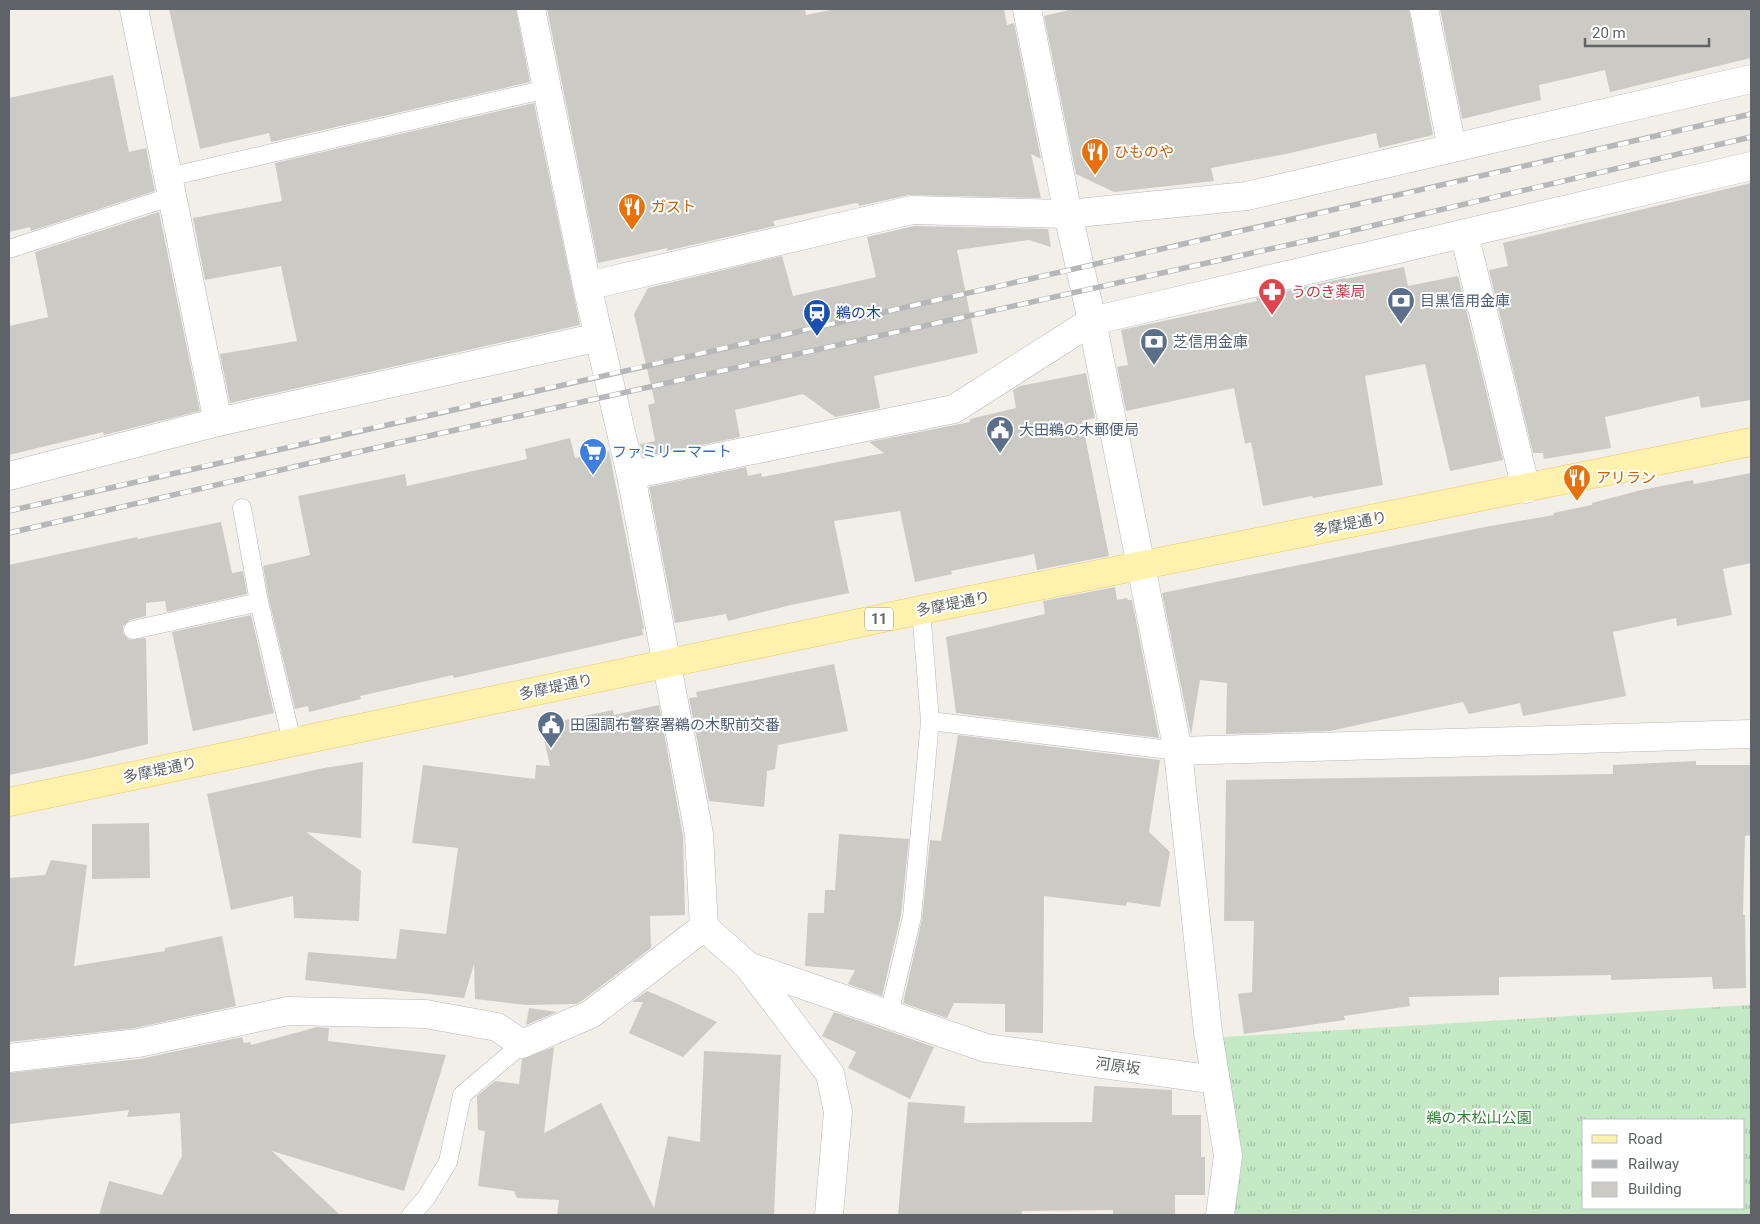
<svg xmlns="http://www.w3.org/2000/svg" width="1760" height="1224" font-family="Roboto,'Noto Sans JP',sans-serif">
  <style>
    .grass { fill: url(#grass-tufts); fill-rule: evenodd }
    .building { fill: #cccac5 }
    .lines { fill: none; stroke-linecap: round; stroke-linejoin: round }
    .lane-casing { stroke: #b5b8bc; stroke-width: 19 }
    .street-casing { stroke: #b5b8bc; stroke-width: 29 }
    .primary-casing { stroke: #f2c960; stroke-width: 29 }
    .lane { stroke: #fff; stroke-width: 18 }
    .street { stroke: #fff; stroke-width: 28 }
    .primary { stroke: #fff2af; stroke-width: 28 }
    .rail-casing { stroke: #b6b7b8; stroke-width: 5.5 }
    .rail { stroke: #fff; stroke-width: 4; stroke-dasharray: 11; stroke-linecap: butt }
    .labels { text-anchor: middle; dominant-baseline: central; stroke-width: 4; stroke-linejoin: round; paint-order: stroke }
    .shield { fill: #fff; stroke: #8f9295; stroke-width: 1 }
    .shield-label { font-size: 14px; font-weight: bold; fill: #5f6368 }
    .food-label { font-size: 15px; fill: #c56008; stroke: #fff; text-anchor: start }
    .health-label { font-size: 15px; fill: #be3a42; stroke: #fff; text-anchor: start }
    .service-label { font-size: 15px; fill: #4e5e75; stroke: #fff; text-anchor: start }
    .transit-label { font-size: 15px; fill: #164399; stroke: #fff; text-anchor: start }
    .shop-label { font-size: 15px; fill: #366cbe; stroke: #fff; text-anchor: start }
    .street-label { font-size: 15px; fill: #5f6368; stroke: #fff }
    .park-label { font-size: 15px; fill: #348238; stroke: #fff }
  </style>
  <defs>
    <pattern id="grass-tufts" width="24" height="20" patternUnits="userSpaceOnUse" patternTransform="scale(1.25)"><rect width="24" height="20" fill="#c5e8c5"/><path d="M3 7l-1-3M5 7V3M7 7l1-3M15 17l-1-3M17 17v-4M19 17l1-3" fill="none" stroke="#a3c0a4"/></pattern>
  </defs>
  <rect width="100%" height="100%" fill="#f1efe8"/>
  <!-- grass -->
  <path class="grass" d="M 1751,1005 L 1751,1215 L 1231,1215 L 1238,1144 L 1223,1037 ZM 1584,1120 L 1744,1120 L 1744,1208 L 1584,1208 Z"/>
  <!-- building -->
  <path class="building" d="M 169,9 L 516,9 L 530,82 L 271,142 L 269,133 L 200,149 Z
    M 547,9 L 805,9 L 806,15 L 835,9 L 1004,9 L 1007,25 L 1014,23 L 1041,159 L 1031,154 L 1041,198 L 909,195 L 859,206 L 859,204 L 856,203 L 773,221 L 775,226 L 666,251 L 668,248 L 598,263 Z
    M 1073,9 L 1409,9 L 1433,135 L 1379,148 L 1376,133 L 1286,154 L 1211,168 L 1214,181 L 1114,192 L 1076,174 L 1044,16 Z
    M 1440,9 L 1751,9 L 1751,58 L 1610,92 L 1605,70 L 1539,85 L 1541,100 L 1462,119 Z
    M 113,75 L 129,152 L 146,148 L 155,191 L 31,231 L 30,227 L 9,232 L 9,98 Z
    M 534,103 L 580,325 L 230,403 L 220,354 L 297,341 L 281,266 L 205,280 L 193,218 L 282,201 L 275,163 Z
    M 1751,183 L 1751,400 L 1701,408 L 1699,396 L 1605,417 L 1611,448 L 1544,459 L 1543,453 L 1533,453 L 1489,270 L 1508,266 L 1503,243 Z
    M 159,212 L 200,411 L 104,435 L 103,432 L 9,455 L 9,326 L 48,317 L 35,252 Z
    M 914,226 L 1048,229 L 1051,247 L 1029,240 L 957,250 L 978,353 L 874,376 L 880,408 L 835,417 L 803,394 L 735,410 L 740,437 L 643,457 L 640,444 L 655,441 L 648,405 L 655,403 L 634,314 L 648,288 L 782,256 L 793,296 L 876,277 L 867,237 Z
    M 1404,267 L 1408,286 L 1458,276 L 1503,460 L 1450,471 L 1425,364 L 1365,376 L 1383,485 L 1313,498 L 1312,496 L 1263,506 L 1251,442 L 1245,444 L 1234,388 L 1126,411 L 1117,367 L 1128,365 L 1121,330 L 1257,301 L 1256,298 L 1345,278 L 1345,279 Z
    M 1086,373 L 1095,418 L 1082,421 L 1109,556 L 1037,570 L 1034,554 L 951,571 L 952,574 L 915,582 L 900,511 L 834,521 L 849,593 L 791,605 L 728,621 L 726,614 L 675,623 L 649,487 L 746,467 L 748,476 L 761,473 L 762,477 L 884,453 L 869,442 L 970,422 L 970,419 L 1016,408 L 1013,390 L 1020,386 Z
    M 570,438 L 575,458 L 609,451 L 644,629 L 642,629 L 643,635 L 454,678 L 453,675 L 360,696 L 361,699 L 309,712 L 308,706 L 295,709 L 269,600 L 263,566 L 310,555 L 298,496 L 405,474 L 407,486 L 527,459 L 525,449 Z
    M 1751,473 L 1751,563 L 1723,569 L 1732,615 L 1677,626 L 1676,618 L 1613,632 L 1626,696 L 1523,716 L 1520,703 L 1469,714 L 1463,702 L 1330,731 L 1226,734 L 1227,683 L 1200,680 L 1191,735 L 1162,593 L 1485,527 L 1554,515 L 1553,513 L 1592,505 L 1592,503 L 1641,490 L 1693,480 L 1694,484 Z
    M 221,522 L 232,573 L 243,571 L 247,594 L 167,612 L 165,601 L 146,603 L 146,616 L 130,620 L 123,626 L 123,633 L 129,640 L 146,638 L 148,744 L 82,760 L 9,775 L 9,565 L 137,537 L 138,539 Z
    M 1115,587 L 1117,600 L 1127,598 L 1128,600 L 1132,600 L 1159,738 L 956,713 L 946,637 L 1045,614 L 1043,601 Z
    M 251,615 L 274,713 L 193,731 L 172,632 Z
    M 834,664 L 848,731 L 778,745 L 775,769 L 767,771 L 764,807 L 709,801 L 689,698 L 697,697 L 696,692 Z
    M 659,705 L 683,836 L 685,915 L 650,916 L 651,948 L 583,1000 L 576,1004 L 526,1005 L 475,999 L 474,964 L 464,998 L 305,980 L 308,952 L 396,959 L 400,929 L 446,934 L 458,848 L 412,843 L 423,765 L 535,779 L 536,765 L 550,766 L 541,725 L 613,710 L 614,715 Z
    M 958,735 L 1160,760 L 1149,832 L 1170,852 L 1160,907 L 1127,902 L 1126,906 L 1044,896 L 1043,1033 L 1005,1032 L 1005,1004 L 954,1003 L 947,1018 L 903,1003 L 922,919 L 930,840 L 941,841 Z
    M 1696,761 L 1696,765 L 1751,765 L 1751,835 L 1745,836 L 1743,915 L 1745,915 L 1746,988 L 1713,989 L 1712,977 L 1611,980 L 1611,975 L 1499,977 L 1499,995 L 1409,997 L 1410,1006 L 1344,1016 L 1345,1020 L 1244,1034 L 1238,994 L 1252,992 L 1254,921 L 1224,921 L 1226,780 L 1613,774 L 1613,765 Z
    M 363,762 L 361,838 L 306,832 L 361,871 L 359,921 L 294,918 L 293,896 L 231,910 L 207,794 L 324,768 Z
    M 149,823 L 150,878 L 92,879 L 92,824 Z
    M 839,834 L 909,839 L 901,915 L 882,996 L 848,984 L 855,970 L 805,966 L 808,913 L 824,913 L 825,890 L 835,890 Z
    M 51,860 L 87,865 L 74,966 L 165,951 L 165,948 L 222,936 L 236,1006 L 135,1028 L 9,1042 L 9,878 L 45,875 Z
    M 647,991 L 671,1001 L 717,1022 L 683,1057 L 629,1033 L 643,1002 L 632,1002 Z
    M 529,1008 L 557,1012 L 526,1025 Z
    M 834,1012 L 934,1047 L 910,1099 L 848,1068 L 856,1052 L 822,1036 Z
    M 317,1027 L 329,1028 L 328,1041 L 446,1055 L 404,1191 L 272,1151 L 340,1215 L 99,1215 L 109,1181 L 162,1195 L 182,1156 L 180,1113 L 127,1117 L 129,1110 L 9,1124 L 9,1073 L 140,1059 L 242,1037 L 244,1043 L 250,1042 L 251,1045 Z
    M 554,1047 L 544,1133 L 601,1103 L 654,1208 L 668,1136 L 700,1142 L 704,1051 L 781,1055 L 774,1215 L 557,1215 L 559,1200 L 517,1198 L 514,1191 L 478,1186 L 485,1131 L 478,1130 L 477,1096 L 495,1081 L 519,1084 L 522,1059 Z
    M 1094,1086 L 1172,1090 L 1172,1115 L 1201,1115 L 1201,1157 L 1205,1157 L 1205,1195 L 1175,1195 L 1175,1215 L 1113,1215 L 1113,1210 L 1022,1211 L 1021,1215 L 898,1215 L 908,1102 L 965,1106 L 964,1123 L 1092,1122 Z"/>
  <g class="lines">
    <defs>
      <path id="lane" d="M 169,177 L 547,89
        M 9,249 L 173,196
        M 242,508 L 259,602 L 292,742
        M 133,630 L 259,602
        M 930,721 L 1178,751
        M 889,1014 L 912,917 L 930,721 L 921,610
        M 411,1215 L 426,1198 L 448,1162 L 462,1095 L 522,1044"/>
      <path id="street" d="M 134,9 L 218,422
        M 531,9 L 587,286 L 631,475 L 699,834 L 704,927 L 748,966 L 986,1048 L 1216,1080
        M 1027,9 L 1068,214 L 1092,321 L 1178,751 L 1208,1032 L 1228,1156 L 1220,1215
        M 1424,9 L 1452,148
        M 1464,233 L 1526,489
        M 587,286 L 912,210 L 1068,214 L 1247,196 L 1751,79
        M 631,475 L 954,409 L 1092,321 L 1751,166
        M 9,476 L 218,422 L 599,337
        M 1178,751 L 1751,734
        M 748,966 L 830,1074 L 838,1112 L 829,1215
        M 9,1058 L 138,1043 L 288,1011 L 426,1014 L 497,1027 L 522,1044 L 591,1014 L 704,927"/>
      <path id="primary" d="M 9,802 L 921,610 L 1751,442"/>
    </defs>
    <!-- lane casing -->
    <use href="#lane" class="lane-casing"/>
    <!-- street casing -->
    <use href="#street" class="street-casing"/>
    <!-- primary casing -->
    <use href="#primary" class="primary-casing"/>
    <!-- lane -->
    <use href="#lane" class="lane"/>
    <!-- street -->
    <use href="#street" class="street"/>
    <!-- primary -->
    <use href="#primary" class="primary"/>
    <defs>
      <path id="rail" d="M 9,511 C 589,377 1171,249 1751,114
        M 9,533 L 397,443 L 1333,235 L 1751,137"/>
    </defs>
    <!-- rail casing -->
    <use href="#rail" class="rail-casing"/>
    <!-- rail -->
    <use href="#rail" class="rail"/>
  </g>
  <!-- icons -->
  <defs>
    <symbol id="restaurant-pin" viewBox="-11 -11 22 30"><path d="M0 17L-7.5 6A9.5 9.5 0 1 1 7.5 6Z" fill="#e8710a" stroke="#fff"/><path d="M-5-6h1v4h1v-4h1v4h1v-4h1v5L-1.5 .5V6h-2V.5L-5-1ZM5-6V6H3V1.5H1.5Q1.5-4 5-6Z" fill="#fff"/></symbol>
    <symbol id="pharmacy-pin" viewBox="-11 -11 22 30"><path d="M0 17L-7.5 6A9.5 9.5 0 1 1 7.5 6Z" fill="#e0444e" stroke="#fff"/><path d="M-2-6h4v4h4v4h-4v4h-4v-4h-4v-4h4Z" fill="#fff"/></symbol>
    <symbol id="bank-pin" viewBox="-11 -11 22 30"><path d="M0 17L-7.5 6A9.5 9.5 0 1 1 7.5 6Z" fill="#5c6f8a" stroke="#fff"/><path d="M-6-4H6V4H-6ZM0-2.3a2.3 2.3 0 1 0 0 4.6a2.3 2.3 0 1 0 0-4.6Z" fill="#fff"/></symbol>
    <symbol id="station-pin" viewBox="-11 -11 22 30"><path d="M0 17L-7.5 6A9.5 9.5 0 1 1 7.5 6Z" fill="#1a4fb4" stroke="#fff"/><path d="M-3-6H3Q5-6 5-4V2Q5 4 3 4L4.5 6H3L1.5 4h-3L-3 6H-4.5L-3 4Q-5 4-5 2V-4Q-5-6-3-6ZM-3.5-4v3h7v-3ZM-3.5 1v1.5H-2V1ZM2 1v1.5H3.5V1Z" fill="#fff"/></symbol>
    <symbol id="civic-pin" viewBox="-11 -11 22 30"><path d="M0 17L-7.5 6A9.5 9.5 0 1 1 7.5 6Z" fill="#5c6f8a" stroke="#fff"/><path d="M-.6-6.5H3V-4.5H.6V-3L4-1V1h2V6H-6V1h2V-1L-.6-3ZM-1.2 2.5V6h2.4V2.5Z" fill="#fff"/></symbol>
    <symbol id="supermarket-pin" viewBox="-11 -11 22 30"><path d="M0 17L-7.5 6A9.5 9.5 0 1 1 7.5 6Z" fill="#3f7fe0" stroke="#fff"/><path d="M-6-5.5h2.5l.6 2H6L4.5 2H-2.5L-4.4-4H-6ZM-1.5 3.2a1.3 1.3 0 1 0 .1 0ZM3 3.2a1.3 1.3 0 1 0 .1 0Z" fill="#fff"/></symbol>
  </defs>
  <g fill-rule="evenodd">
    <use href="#restaurant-pin" x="1079" y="136" width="32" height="43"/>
    <use href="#restaurant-pin" x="616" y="191" width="32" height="43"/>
    <use href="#pharmacy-pin" x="1256" y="276" width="32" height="43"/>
    <use href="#bank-pin" x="1385" y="285" width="32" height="43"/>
    <use href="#station-pin" x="801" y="297" width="32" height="43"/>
    <use href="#bank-pin" x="1138" y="326" width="32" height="43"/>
    <use href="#civic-pin" x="984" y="414" width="32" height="43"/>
    <use href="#supermarket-pin" x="577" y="436" width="32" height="43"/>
    <use href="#restaurant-pin" x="1561" y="462" width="32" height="43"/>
    <use href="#civic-pin" x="535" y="709" width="32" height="43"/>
  </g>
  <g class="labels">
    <!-- shield labels -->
    <rect class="shield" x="865" y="607.5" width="28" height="23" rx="4"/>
    <g class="shield-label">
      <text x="879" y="619">11</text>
    </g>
    <!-- food labels -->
    <g class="food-label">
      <text x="1114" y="152">ひものや</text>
      <text x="651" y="207">ガスト</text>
      <text x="1596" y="478">アリラン</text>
    </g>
    <!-- health labels -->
    <g class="health-label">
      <text x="1291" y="292">うのき薬局</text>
    </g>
    <!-- service labels -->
    <g class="service-label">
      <text x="1420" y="301">目黒信用金庫</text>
      <text x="1173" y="342">芝信用金庫</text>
      <text x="1019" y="430">大田鵜の木郵便局</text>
      <text x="570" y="725">田園調布警察署鵜の木駅前交番</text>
    </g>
    <!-- transit labels -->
    <g class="transit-label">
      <text x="836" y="313">鵜の木</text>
    </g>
    <!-- shop labels -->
    <g class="shop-label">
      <text x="612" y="452">ファミリーマート</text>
    </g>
    <!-- street labels -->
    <g class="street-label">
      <text transform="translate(1350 524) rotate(-11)">多摩堤通り</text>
      <text transform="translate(953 604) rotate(-11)">多摩堤通り</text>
      <text transform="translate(556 687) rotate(-12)">多摩堤通り</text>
      <text transform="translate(160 770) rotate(-12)">多摩堤通り</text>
      <text transform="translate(1118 1066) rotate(8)">河原坂</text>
    </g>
    <!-- park labels -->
    <g class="park-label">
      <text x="1479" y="1118">鵜の木松山公園</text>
    </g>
  </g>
  <!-- border -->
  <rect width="1760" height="1224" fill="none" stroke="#5f6368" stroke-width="20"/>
  <!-- legend -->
  <rect x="1582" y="1119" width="162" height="90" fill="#ffffff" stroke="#bfc1c3"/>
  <rect x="1592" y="1135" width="25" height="8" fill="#fff2af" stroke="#bfc1c3"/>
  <text x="1628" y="1144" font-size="15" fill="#5f6368">Road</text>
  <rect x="1592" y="1160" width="25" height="8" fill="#b6b7b8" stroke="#bfc1c3"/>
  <text x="1628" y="1169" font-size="15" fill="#5f6368">Railway</text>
  <rect x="1592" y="1182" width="25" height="15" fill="#cccac5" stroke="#bfc1c3"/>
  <text x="1628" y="1194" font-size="15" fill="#5f6368">Building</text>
  <!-- scale -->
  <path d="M1585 38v8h124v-8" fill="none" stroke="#5f6368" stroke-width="2.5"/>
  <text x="1592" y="38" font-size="15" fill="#5f6368" stroke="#ffffff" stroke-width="4" paint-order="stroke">20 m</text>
</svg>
